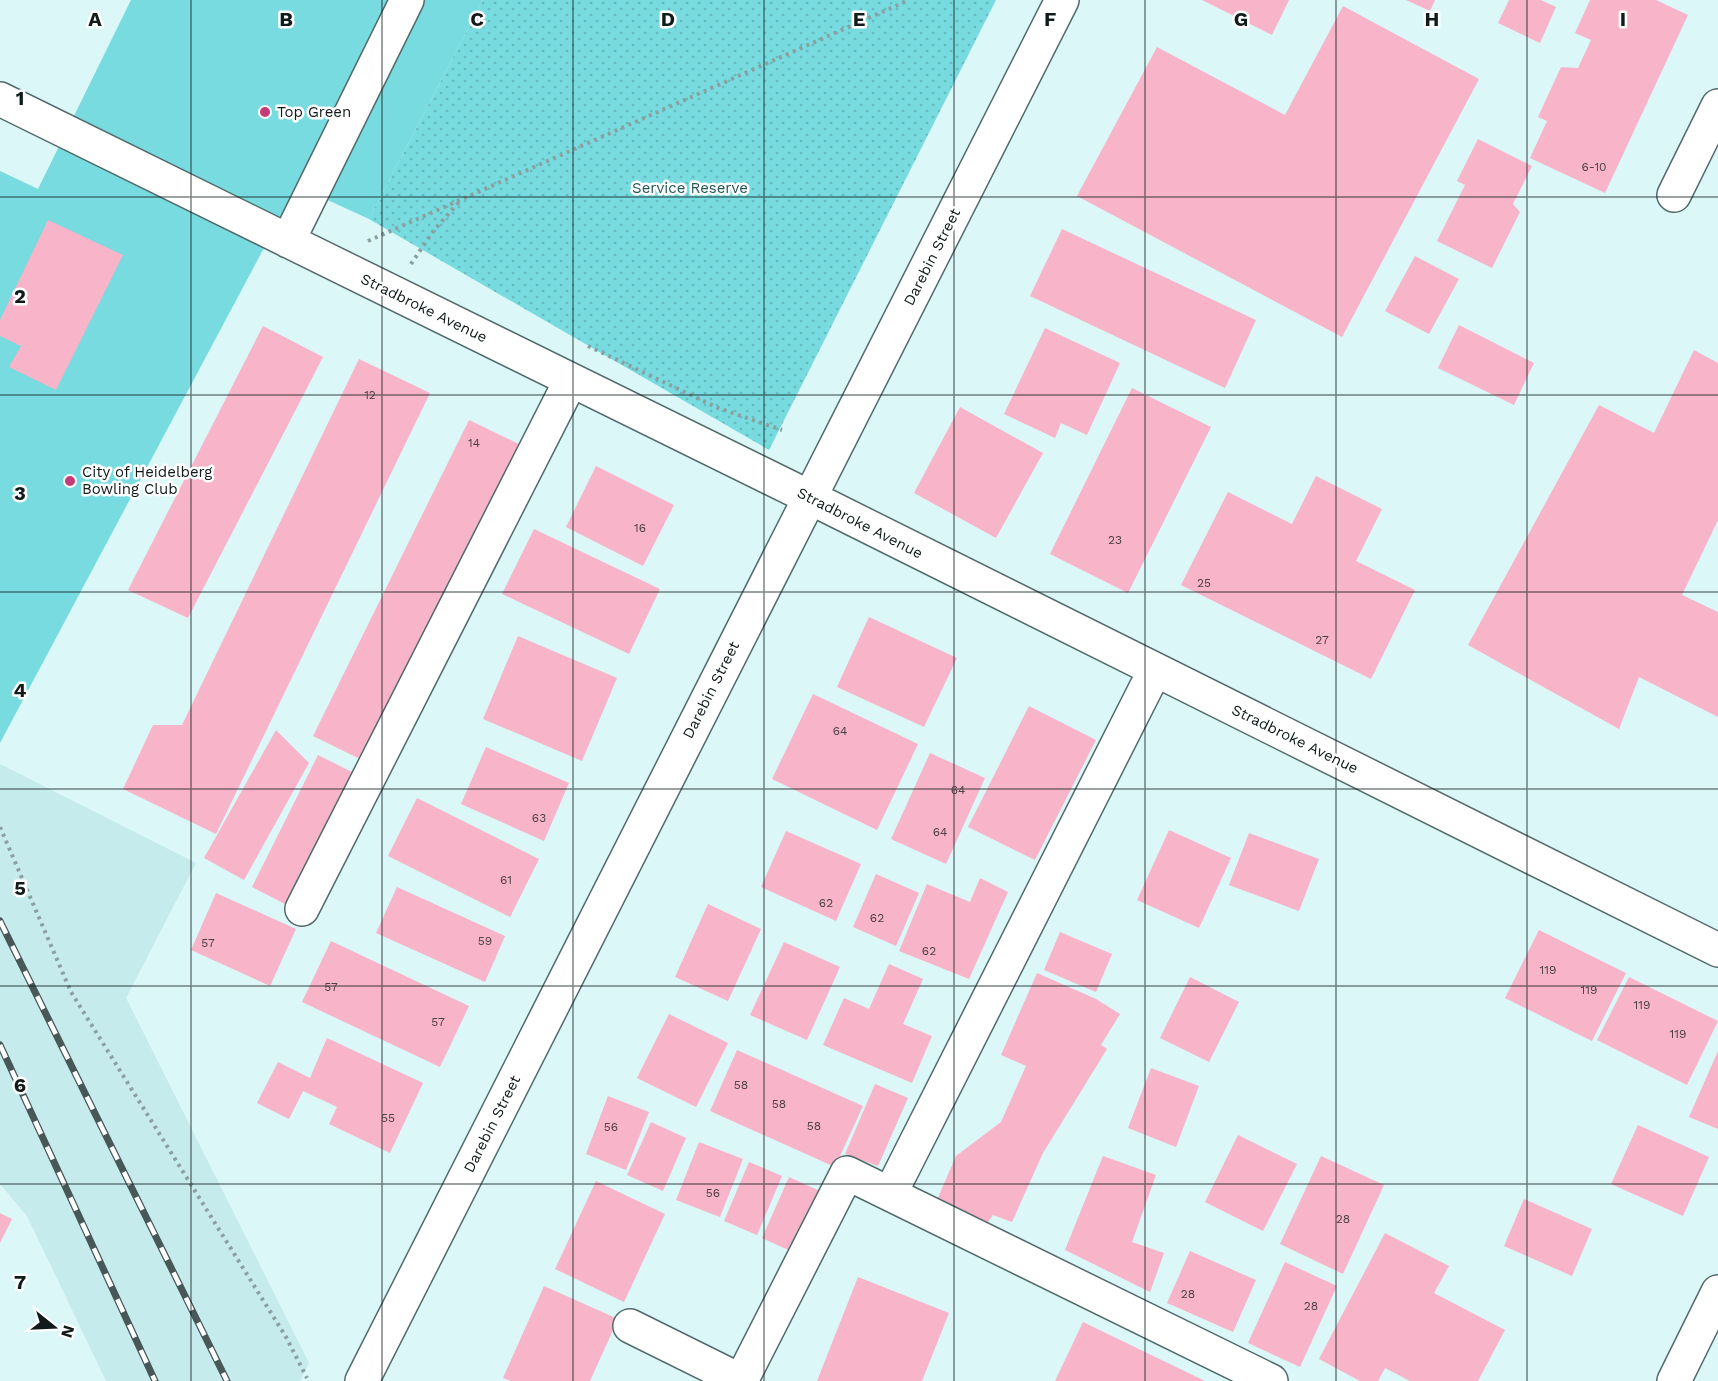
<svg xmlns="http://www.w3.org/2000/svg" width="1718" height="1381" font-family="'Work Sans',sans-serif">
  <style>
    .built { fill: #c6ebed }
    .grass { fill: #77dbdf }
    .park { fill: url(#park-dots) }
    .building { fill: #f8b4c9 }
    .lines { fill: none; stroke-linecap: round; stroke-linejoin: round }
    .minor-casing { stroke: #526a6b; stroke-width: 36 }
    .path { stroke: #8ba0a0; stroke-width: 4; stroke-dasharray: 3 4.5; stroke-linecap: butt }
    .minor { stroke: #fff; stroke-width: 33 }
    .rail-casing { stroke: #485757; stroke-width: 7 }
    .rail { stroke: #fff; stroke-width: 4.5; stroke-dasharray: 14; stroke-linecap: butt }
    .grid { fill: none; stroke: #111b1b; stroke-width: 1.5; stroke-opacity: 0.55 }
    .poi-dot { fill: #c53b76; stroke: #fff; stroke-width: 2 }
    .labels { text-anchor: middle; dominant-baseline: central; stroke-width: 5; stroke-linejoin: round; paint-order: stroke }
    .number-label { font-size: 12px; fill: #4b4146 }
    .poi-label { font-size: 15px; fill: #111b1b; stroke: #fff; text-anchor: start }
    .park-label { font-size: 15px; fill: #255759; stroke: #fff }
    .street-label { font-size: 15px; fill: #111b1b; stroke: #fff }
    .grid-label { font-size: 20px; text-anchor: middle; font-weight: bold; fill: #111b1b; stroke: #fff; stroke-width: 5; stroke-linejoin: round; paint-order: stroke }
  </style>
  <defs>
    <pattern id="park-dots" width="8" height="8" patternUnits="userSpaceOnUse" patternTransform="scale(1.5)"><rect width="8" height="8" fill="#77dbdf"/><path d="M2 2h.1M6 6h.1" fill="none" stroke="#66bbbf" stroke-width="1.8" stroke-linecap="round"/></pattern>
  </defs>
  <rect width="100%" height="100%" fill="#dbf7f7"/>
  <!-- built -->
  <path class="built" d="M 0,764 L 196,863 L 126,998 L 309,1363 L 300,1381 L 106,1381 L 27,1216 L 0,1184 Z"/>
  <!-- grass -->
  <path class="grass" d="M 131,0 L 483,0 L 369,219 L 297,186 L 0,743 L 0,171 L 38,189 Z"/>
  <!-- park -->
  <path class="park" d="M 483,0 L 996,0 L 769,450 L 369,219 Z"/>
  <!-- building -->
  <path class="building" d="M 1202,0 L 1289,0 L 1272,35 Z
    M 1406,0 L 1435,0 L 1430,11 Z
    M 1509,0 L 1541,0 L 1556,7 L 1540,43 L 1498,23 Z
    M 1590,0 L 1656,0 L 1688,15 L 1605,193 L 1530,158 L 1547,121 L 1538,117 L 1561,67 L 1578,68 L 1591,40 L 1575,33 Z
    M 1343,6 L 1479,79 L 1342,337 L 1077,196 L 1157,47 L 1285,115 Z
    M 1478,139 L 1532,166 L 1513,204 L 1520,212 L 1492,268 L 1437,241 L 1465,185 L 1457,181 Z
    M 48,220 L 123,255 L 56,390 L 9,367 L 21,346 L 0,336 L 0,320 Z
    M 1062,229 L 1256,320 L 1225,388 L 1030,296 Z
    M 1415,256 L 1459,279 L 1429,334 L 1385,311 Z
    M 1459,325 L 1534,363 L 1514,405 L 1438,368 Z
    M 263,326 L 323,357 L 188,618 L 128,590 Z
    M 1045,328 L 1120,363 L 1087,435 L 1061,423 L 1055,438 L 1004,414 Z
    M 1694,350 L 1718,363 L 1718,520 L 1682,595 L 1718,612 L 1718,717 L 1639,677 L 1619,729 L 1468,645 L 1599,405 L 1654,433 Z
    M 359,359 L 430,393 L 216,834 L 123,789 L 153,725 L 182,725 Z
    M 1132,388 L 1211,427 L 1128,593 L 1050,554 Z
    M 960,407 L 1043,453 L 996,538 L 914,493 Z
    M 469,420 L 521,445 L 364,761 L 313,736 Z
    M 596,466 L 674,505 L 643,566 L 566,527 Z
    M 1316,476 L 1382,509 L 1356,561 L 1415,590 L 1371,679 L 1181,585 L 1228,492 L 1292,524 Z
    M 534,529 L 660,589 L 629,654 L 502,594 Z
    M 869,617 L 957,658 L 924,727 L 837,687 Z
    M 518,636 L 617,678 L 582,761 L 483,719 Z
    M 813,694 L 918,744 L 877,830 L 772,779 Z
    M 1029,706 L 1096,740 L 1035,860 L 968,827 Z
    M 276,730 L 309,763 L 244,880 L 204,858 Z
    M 486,747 L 569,783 L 544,841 L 461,804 Z
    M 930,753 L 985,778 L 946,864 L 891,839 Z
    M 318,755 L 352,772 L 285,904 L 252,887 Z
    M 417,798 L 539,859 L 510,917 L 388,856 Z
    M 1169,830 L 1231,858 L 1199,928 L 1137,900 Z
    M 786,831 L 861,864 L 836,921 L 761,887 Z
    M 1249,833 L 1319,859 L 1299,911 L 1229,885 Z
    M 876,874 L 919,893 L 896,946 L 853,927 Z
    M 980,878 L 1008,892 L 969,979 L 899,951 L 927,884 L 970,902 Z
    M 397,887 L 505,936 L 485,982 L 376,933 Z
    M 216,893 L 296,929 L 270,986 L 191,950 Z
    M 708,904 L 761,929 L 728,1001 L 675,977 Z
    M 1539,930 L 1626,973 L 1592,1041 L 1505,998 Z
    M 1060,932 L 1112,954 L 1096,992 L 1044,970 Z
    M 331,941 L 469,1006 L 440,1067 L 302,1002 Z
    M 784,942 L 840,967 L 807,1040 L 750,1015 Z
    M 889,964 L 923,979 L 903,1024 L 932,1036 L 912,1083 L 823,1045 L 844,998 L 869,1009 Z
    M 1037,973 L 1096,999 L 1120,1014 L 1101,1045 L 1107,1049 L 1043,1153 L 1012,1222 L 993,1215 L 986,1225 L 936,1202 L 956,1156 L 1001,1122 L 1026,1066 L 1001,1055 Z
    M 1190,977 L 1239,1002 L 1209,1062 L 1160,1038 Z
    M 1629,977 L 1718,1021 L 1687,1085 L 1597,1040 Z
    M 669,1014 L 728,1043 L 696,1107 L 637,1078 Z
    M 327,1038 L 423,1083 L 390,1153 L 329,1124 L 337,1107 L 303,1091 L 289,1119 L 257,1103 L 278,1062 L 310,1078 Z
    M 737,1050 L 863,1106 L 835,1167 L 710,1111 Z
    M 1718,1051 L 1718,1129 L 1689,1117 Z
    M 1151,1068 L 1199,1086 L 1176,1147 L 1128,1128 Z
    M 875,1084 L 908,1098 L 878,1166 L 845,1154 Z
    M 608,1096 L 649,1112 L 626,1170 L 586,1154 Z
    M 651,1122 L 686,1138 L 663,1191 L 627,1175 Z
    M 1638,1125 L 1709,1157 L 1683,1216 L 1611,1184 Z
    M 1238,1135 L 1297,1164 L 1263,1231 L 1205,1202 Z
    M 699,1142 L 743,1159 L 720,1217 L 676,1200 Z
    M 1103,1156 L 1156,1175 L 1132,1242 L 1164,1253 L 1150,1292 L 1065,1250 Z
    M 1321,1156 L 1384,1185 L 1343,1274 L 1280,1244 Z
    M 749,1162 L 782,1176 L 757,1235 L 724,1221 Z
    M 789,1177 L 822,1192 L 795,1253 L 762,1238 Z
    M 596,1181 L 665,1214 L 624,1302 L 555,1269 Z
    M 1524,1199 L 1592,1229 L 1572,1276 L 1504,1246 Z
    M 0,1213 L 12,1219 L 0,1243 Z
    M 1385,1233 L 1449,1266 L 1434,1293 L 1505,1330 L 1478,1381 L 1410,1381 L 1385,1368 L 1378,1381 L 1360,1381 L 1319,1359 Z
    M 1190,1251 L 1256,1280 L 1233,1332 L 1167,1303 Z
    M 1285,1262 L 1337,1286 L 1300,1367 L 1248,1343 Z
    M 858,1277 L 949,1313 L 922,1381 L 817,1381 Z
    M 544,1286 L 618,1319 L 590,1381 L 511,1381 L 503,1378 Z
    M 1083,1322 L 1205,1381 L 1055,1381 Z"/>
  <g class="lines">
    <defs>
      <path id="minor" d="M 0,99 L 809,497 L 1718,950
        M 1674,195 L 1718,106
        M 288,241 L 407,0
        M 302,909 L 571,380
        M 890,1194 L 1155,670
        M 630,1326 L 741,1381
        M 362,1381 L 1062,0
        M 741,1381 L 847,1173 L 1271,1381
        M 1674,1381 L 1718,1292"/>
    </defs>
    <!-- minor casing -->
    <use href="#minor" class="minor-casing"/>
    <!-- path -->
    <path class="path" d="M 368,241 L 909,0
      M 411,264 L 434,230 L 460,201
      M 588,346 L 718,408 L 782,430
      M 0,827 L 71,992 L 286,1337 L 307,1378"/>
    <!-- minor -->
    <use href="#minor" class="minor"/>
    <defs>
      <path id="rail" d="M 0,921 L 227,1381
        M 0,1045 L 155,1381"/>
    </defs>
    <!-- rail casing -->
    <use href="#rail" class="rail-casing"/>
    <!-- rail -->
    <use href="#rail" class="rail"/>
  </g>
  <!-- grid -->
  <path class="grid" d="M 191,0 L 191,1381M 382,0 L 382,1381M 573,0 L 573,1381M 764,0 L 764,1381M 954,0 L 954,1381M 1145,0 L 1145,1381M 1336,0 L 1336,1381M 1527,0 L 1527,1381M 0,197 L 1718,197M 0,395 L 1718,395M 0,592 L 1718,592M 0,789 L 1718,789M 0,986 L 1718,986M 0,1184 L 1718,1184"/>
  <!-- markers -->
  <g class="poi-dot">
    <circle cx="265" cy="112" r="6"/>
    <circle cx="70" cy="481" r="6"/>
  </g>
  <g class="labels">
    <!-- number labels -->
    <g class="number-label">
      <text x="1594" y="167">6-10</text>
      <text x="370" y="395">12</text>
      <text x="474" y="443">14</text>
      <text x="640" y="528">16</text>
      <text x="1115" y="540">23</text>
      <text x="1204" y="583">25</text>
      <text x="1322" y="640">27</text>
      <text x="840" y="731">64</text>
      <text x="958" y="790">64</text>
      <text x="539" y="818">63</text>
      <text x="940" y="832">64</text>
      <text x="506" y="880">61</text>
      <text x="826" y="903">62</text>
      <text x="877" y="918">62</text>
      <text x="485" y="941">59</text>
      <text x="208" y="943">57</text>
      <text x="929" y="951">62</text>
      <text x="1548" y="970">119</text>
      <text x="331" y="987">57</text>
      <text x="1589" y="990">119</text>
      <text x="1642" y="1005">119</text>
      <text x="438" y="1022">57</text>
      <text x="1678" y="1034">119</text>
      <text x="741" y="1085">58</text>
      <text x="779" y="1104">58</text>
      <text x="388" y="1118">55</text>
      <text x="814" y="1126">58</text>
      <text x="611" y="1127">56</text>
      <text x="713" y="1193">56</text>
      <text x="1343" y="1219">28</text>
      <text x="1188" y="1294">28</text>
      <text x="1311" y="1306">28</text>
    </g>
    <!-- poi labels -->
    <g class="poi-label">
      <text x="277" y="112">Top Green</text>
      <text x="82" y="472">City of Heidelberg<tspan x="82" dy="17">Bowling Club</tspan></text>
    </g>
    <!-- park labels -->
    <g class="park-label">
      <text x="690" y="188">Service Reserve</text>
    </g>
    <!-- street labels -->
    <g class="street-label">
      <text transform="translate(932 257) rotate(-63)">Darebin Street</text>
      <text transform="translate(424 308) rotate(26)">Stradbroke Avenue</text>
      <text transform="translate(860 523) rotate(27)">Stradbroke Avenue</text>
      <text transform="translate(711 690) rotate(-63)">Darebin Street</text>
      <text transform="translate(1295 739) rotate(26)">Stradbroke Avenue</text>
      <text transform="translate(492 1124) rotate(-63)">Darebin Street</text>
    </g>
  </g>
  <g class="grid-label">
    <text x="95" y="26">A</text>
    <text x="286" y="26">B</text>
    <text x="477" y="26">C</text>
    <text x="668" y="26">D</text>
    <text x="859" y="26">E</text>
    <text x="1050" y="26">F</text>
    <text x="1241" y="26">G</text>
    <text x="1432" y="26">H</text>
    <text x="1623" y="26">I</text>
    <text x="20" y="105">1</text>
    <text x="20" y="303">2</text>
    <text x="20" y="500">3</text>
    <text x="20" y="697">4</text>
    <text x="20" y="895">5</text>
    <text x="20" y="1092">6</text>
    <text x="20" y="1289">7</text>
  </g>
  <!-- north arrow -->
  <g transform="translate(54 1327) rotate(108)" stroke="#ffffff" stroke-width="4.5" paint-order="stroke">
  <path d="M0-4.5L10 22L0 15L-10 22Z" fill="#111b1b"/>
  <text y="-9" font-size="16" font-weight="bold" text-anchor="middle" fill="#111b1b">N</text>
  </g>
</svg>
